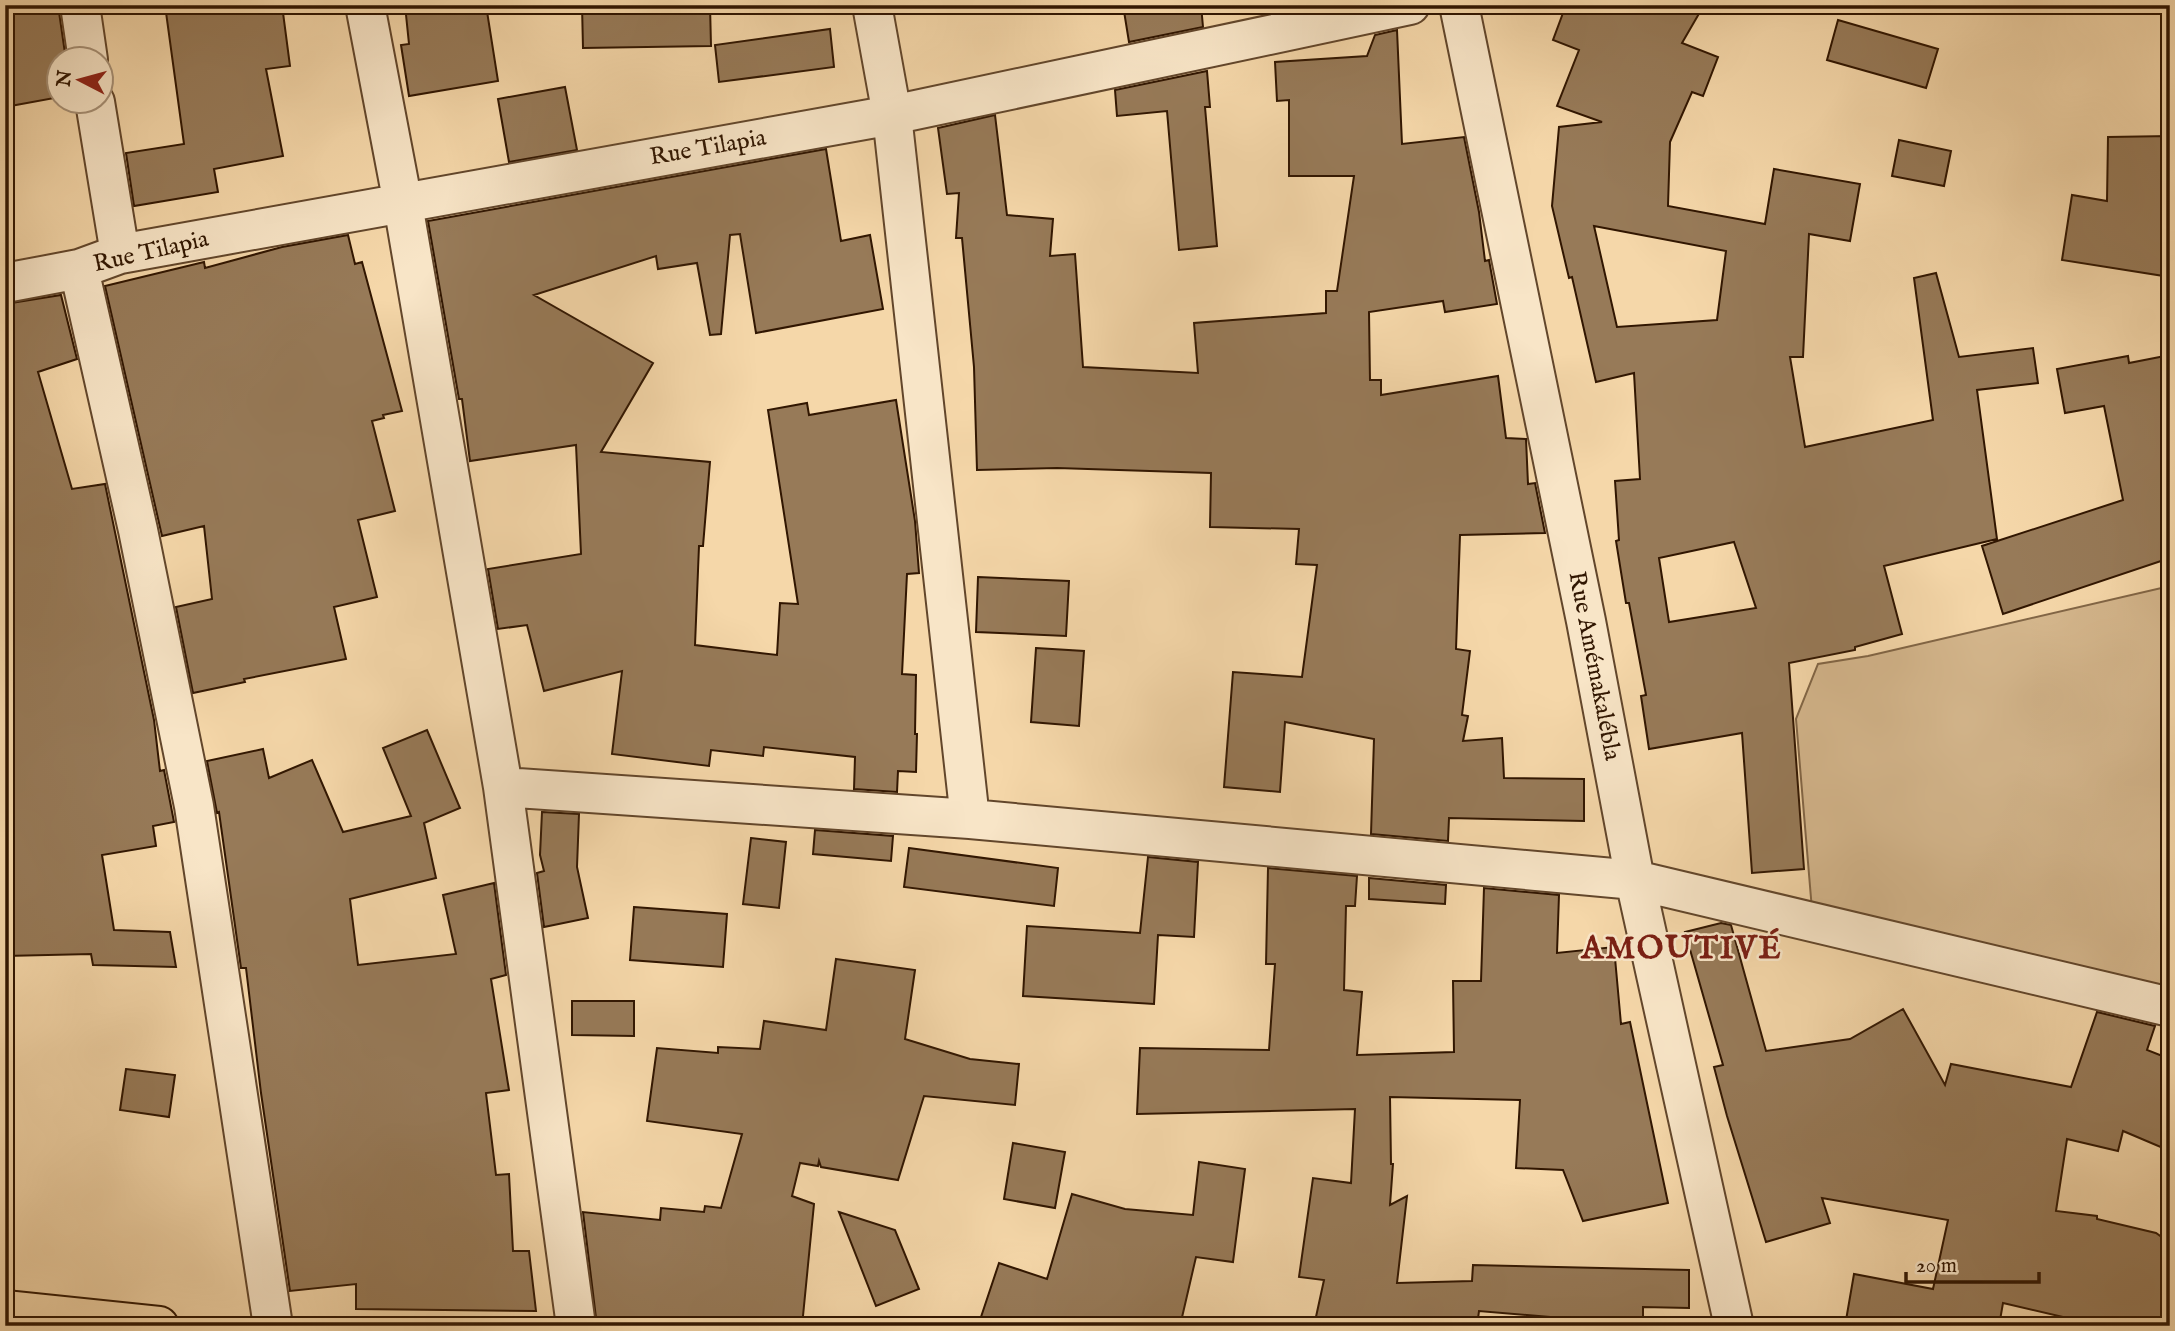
<svg xmlns="http://www.w3.org/2000/svg" width="2175" height="1331" font-family="'IM FELL English',serif">
  <style>
    .green { fill: #d4b68c; stroke: #826646; stroke-width: 2 }
    .building { fill: #977a58; stroke: #311601; stroke-width: 2; fill-rule: evenodd }
    .lines { fill: none; stroke-linecap: round; stroke-linejoin: round }
    .minor-casing { stroke: #62462b; stroke-width: 42 }
    .highway-casing { stroke: #311601; stroke-width: 42 }
    .minor { stroke: #f8e5c7; stroke-width: 38 }
    .highway { stroke: #f5d7a9; stroke-width: 38 }
    .labels { text-anchor: middle; dominant-baseline: central; stroke-width: 5; stroke-linejoin: round; paint-order: stroke }
    .street-label { font-size: 24px; fill: #311601; stroke: #f8e5c7 }
    .district-label { font-size: 32px; font-weight: bold; letter-spacing: 2px; fill: #7a1f14; stroke: #f8e5c7 }
  </style>
  <rect width="100%" height="100%" fill="#f5d7a9"/>
  <filter id="stains"><feTurbulence type="fractalNoise" baseFrequency=".00286" numOctaves="4"/><feColorMatrix values="0 0 0 0 .2 0 0 0 0 .09 0 0 0 0 .02 0 0 0 .5 -.17"/></filter>
  <radialGradient id="worn" r=".72"><stop offset=".6" stop-color="#630" stop-opacity="0"/><stop offset="1" stop-color="#630" stop-opacity=".3"/></radialGradient>
  <!-- green -->
  <path class="green" d="M 2170,586 L 2170,1009 L 1813,922 L 1796,719 L 1818,664 L 1868,656 Z"/>
  <!-- building -->
  <path class="building" d="M 5,5 L 58,5 L 66,60 L 60,60 L 60,97 L 5,107 Z
    M 165,5 L 282,5 L 290,66 L 266,69 L 283,156 L 214,169 L 218,192 L 134,206 L 126,153 L 184,144 Z
    M 405,5 L 486,5 L 498,81 L 409,96 L 401,45 L 409,44 Z
    M 582,5 L 710,5 L 711,46 L 583,48 Z
    M 1123,5 L 1201,5 L 1203,27 L 1129,42 Z
    M 1566,5 L 1704,5 L 1682,43 L 1718,57 L 1703,96 L 1692,92 L 1670,142 L 1668,206 L 1765,224 L 1774,169 L 1860,184 L 1850,241 L 1809,234 L 1803,357 L 1790,357 L 1805,447 L 1933,420 L 1914,278 L 1936,273 L 1959,357 L 2033,348 L 2038,383 L 1977,390 L 1997,539 L 1884,566 L 1902,634 L 1855,647 L 1855,650 L 1789,663 L 1804,869 L 1752,873 L 1742,733 L 1649,749 L 1641,696 L 1646,695 L 1629,603 L 1626,603 L 1616,541 L 1619,540 L 1615,481 L 1640,479 L 1634,373 L 1596,382 L 1572,277 L 1569,278 L 1552,206 L 1559,127 L 1602,122 L 1557,106 L 1579,50 L 1553,40 ZM 1594,226 L 1726,251 L 1717,320 L 1617,327 ZM 1734,542 L 1756,608 L 1669,622 L 1659,558 Z
    M 1838,20 L 1938,49 L 1926,88 L 1827,60 Z
    M 830,29 L 834,67 L 719,82 L 715,45 Z
    M 1397,30 L 1402,144 L 1464,137 L 1479,212 L 1485,261 L 1489,260 L 1497,304 L 1445,312 L 1443,301 L 1369,312 L 1370,380 L 1381,380 L 1381,395 L 1498,376 L 1506,438 L 1526,439 L 1528,484 L 1535,483 L 1545,533 L 1460,535 L 1456,649 L 1470,651 L 1462,715 L 1468,716 L 1463,741 L 1502,738 L 1504,778 L 1584,779 L 1584,821 L 1449,818 L 1448,841 L 1371,834 L 1374,739 L 1285,722 L 1280,792 L 1224,787 L 1233,672 L 1302,677 L 1317,565 L 1296,564 L 1299,529 L 1210,527 L 1211,473 L 1057,468 L 977,470 L 974,367 L 962,238 L 956,238 L 959,193 L 947,194 L 938,128 L 995,115 L 1007,215 L 1053,219 L 1050,256 L 1075,254 L 1083,367 L 1198,373 L 1194,323 L 1326,313 L 1326,291 L 1337,291 L 1354,176 L 1289,176 L 1289,100 L 1277,101 L 1275,62 L 1367,56 L 1375,35 Z
    M 1207,71 L 1210,107 L 1205,107 L 1217,246 L 1179,250 L 1167,111 L 1117,116 L 1115,90 Z
    M 565,87 L 577,150 L 509,162 L 498,99 Z
    M 2170,136 L 2170,277 L 2062,260 L 2072,195 L 2107,201 L 2108,137 Z
    M 1899,140 L 1951,151 L 1944,186 L 1892,176 Z
    M 826,149 L 841,241 L 870,235 L 883,309 L 756,333 L 740,234 L 730,235 L 721,334 L 710,335 L 697,263 L 658,269 L 656,256 L 534,295 L 653,363 L 601,452 L 710,462 L 703,546 L 699,546 L 695,645 L 777,655 L 780,603 L 798,604 L 768,410 L 807,403 L 809,415 L 896,400 L 915,521 L 919,573 L 907,574 L 902,674 L 916,675 L 915,734 L 917,734 L 916,772 L 898,771 L 897,792 L 854,789 L 855,757 L 764,747 L 763,756 L 711,750 L 709,766 L 612,754 L 622,671 L 544,691 L 527,625 L 498,629 L 488,569 L 581,554 L 576,445 L 470,461 L 462,399 L 459,399 L 428,221 Z
    M 348,235 L 355,264 L 362,262 L 402,411 L 383,415 L 384,418 L 372,421 L 395,511 L 358,520 L 377,597 L 334,607 L 346,659 L 244,679 L 245,682 L 193,693 L 176,607 L 212,599 L 204,526 L 162,536 L 105,286 L 204,262 L 205,268 L 282,247 Z
    M 61,295 L 77,359 L 38,372 L 72,489 L 105,484 L 154,720 L 160,771 L 164,770 L 174,822 L 153,826 L 156,846 L 102,855 L 114,930 L 170,932 L 176,967 L 93,965 L 91,954 L 5,956 L 5,593 L 14,592 L 5,528 L 5,304 Z
    M 2170,355 L 2170,558 L 2003,614 L 1982,546 L 2123,500 L 2104,406 L 2065,413 L 2057,369 L 2128,356 L 2129,363 Z
    M 978,577 L 1069,581 L 1066,636 L 976,632 Z
    M 1036,648 L 1084,651 L 1079,726 L 1031,722 Z
    M 427,730 L 460,808 L 424,823 L 436,878 L 350,899 L 358,965 L 456,954 L 443,895 L 494,883 L 506,975 L 491,979 L 509,1090 L 486,1093 L 496,1175 L 509,1174 L 513,1251 L 529,1251 L 536,1311 L 356,1309 L 356,1284 L 290,1291 L 261,1093 L 246,968 L 241,968 L 219,812 L 217,813 L 207,761 L 263,749 L 269,778 L 312,760 L 343,832 L 411,816 L 383,748 Z
    M 542,812 L 579,814 L 577,867 L 588,918 L 544,927 L 537,873 L 544,871 L 540,855 Z
    M 815,830 L 893,836 L 891,861 L 813,854 Z
    M 751,838 L 786,842 L 779,908 L 743,904 Z
    M 909,848 L 1058,868 L 1054,906 L 904,887 Z
    M 1148,857 L 1198,862 L 1194,937 L 1158,935 L 1154,1004 L 1023,996 L 1027,926 L 1140,933 Z
    M 1268,868 L 1357,876 L 1355,906 L 1346,906 L 1344,990 L 1362,992 L 1357,1055 L 1454,1052 L 1453,981 L 1481,981 L 1484,888 L 1559,895 L 1557,953 L 1614,947 L 1621,1024 L 1630,1022 L 1668,1203 L 1583,1221 L 1563,1170 L 1516,1168 L 1520,1100 L 1390,1097 L 1391,1164 L 1393,1164 L 1390,1205 L 1407,1196 L 1397,1283 L 1472,1281 L 1473,1265 L 1689,1270 L 1689,1308 L 1643,1307 L 1643,1326 L 1608,1326 L 1608,1322 L 1479,1311 L 1477,1326 L 1314,1326 L 1324,1280 L 1299,1277 L 1313,1178 L 1351,1183 L 1355,1109 L 1137,1114 L 1140,1048 L 1269,1050 L 1275,964 L 1266,964 Z
    M 1369,878 L 1446,885 L 1445,904 L 1369,899 Z
    M 634,907 L 727,914 L 723,967 L 630,960 Z
    M 1721,923 L 1731,925 L 1766,1051 L 1850,1039 L 1903,1009 L 1945,1085 L 1951,1064 L 2071,1087 L 2097,1012 L 2155,1026 L 2147,1050 L 2170,1059 L 2170,1151 L 2123,1131 L 2118,1151 L 2067,1139 L 2056,1211 L 2097,1216 L 2097,1219 L 2156,1233 L 2170,1243 L 2170,1326 L 2075,1326 L 2076,1320 L 2003,1303 L 1999,1326 L 1845,1326 L 1854,1274 L 1933,1289 L 1948,1220 L 1822,1198 L 1830,1223 L 1766,1242 L 1727,1116 L 1714,1067 L 1723,1065 L 1685,932 Z
    M 836,959 L 915,970 L 905,1039 L 970,1059 L 1019,1064 L 1015,1105 L 924,1096 L 898,1180 L 821,1167 L 819,1161 L 818,1166 L 800,1163 L 792,1196 L 814,1204 L 802,1326 L 597,1326 L 583,1212 L 660,1220 L 661,1208 L 704,1212 L 705,1206 L 721,1208 L 742,1134 L 647,1121 L 657,1048 L 718,1053 L 718,1047 L 760,1049 L 764,1021 L 826,1030 Z
    M 572,1001 L 634,1001 L 634,1036 L 572,1035 Z
    M 126,1069 L 175,1075 L 169,1117 L 120,1110 Z
    M 1013,1143 L 1065,1152 L 1055,1208 L 1004,1199 Z
    M 1199,1162 L 1245,1169 L 1233,1262 L 1196,1257 L 1180,1326 L 978,1326 L 999,1263 L 1047,1279 L 1072,1194 L 1125,1209 L 1193,1215 Z
    M 839,1212 L 895,1230 L 919,1289 L 876,1306 Z"/>
  <g class="lines">
    <defs>
      <path id="minor" d="M 80,5 L 88,60
        M 365,5 L 403,204 L 503,787 L 576,1326
        M 872,5 L 892,115 L 970,819
        M 1459,5 L 1586,621 L 1635,880 L 1734,1326
        M 95,102 L 120,254
        M 79,269 L 138,530 L 194,806 L 273,1326
        M 5,283 L 79,269 L 120,254 L 892,115 L 1410,5
        M 503,787 L 970,819 L 1635,880 L 2170,1007"/>
      <path id="highway" d="M 5,1310 L 159,1326"/>
    </defs>
    <!-- minor casing -->
    <use href="#minor" class="minor-casing"/>
    <!-- highway casing -->
    <use href="#highway" class="highway-casing"/>
    <!-- minor -->
    <use href="#minor" class="minor"/>
    <!-- highway -->
    <use href="#highway" class="highway"/>
  </g>
  <g class="labels">
    <!-- street labels -->
    <g class="street-label">
      <text transform="translate(708 148) rotate(-10)">Rue Tilapia</text>
      <text transform="translate(151 252) rotate(-13)">Rue Tilapia</text>
      <text transform="translate(1594 666) rotate(79)">Rue Amémakalébla</text>
    </g>
    <!-- district labels -->
    <g class="district-label">
      <text x="1682" y="949">AMOUTIVÉ</text>
    </g>
  </g>
  <!-- margin -->
  <rect width="2175" height="1331" fill="none" stroke="#f5d7a9" stroke-width="28"/>
  <rect x="7" y="7" width="2161" height="1317" fill="none" stroke="#311601" stroke-width="3.5"/>
  <rect x="14" y="14" width="2147" height="1303" fill="none" stroke="#311601" stroke-width="2"/>
  <!-- north arrow -->
  <g transform="translate(80 80) rotate(276)"><circle r="33" fill="#f8e5c7" stroke="#a89278" stroke-width="2"/>
  <path d="M0-5L12 26L0 18L-12 26Z" fill="#8f2418"/>
  <text y="-10" font-size="19" font-weight="bold" text-anchor="middle" fill="#311601">N</text>
  </g>
  <!-- scale -->
  <path d="M1906 1272v10h133v-10" fill="none" stroke="#311601" stroke-width="3.5"/>
  <text x="1916" y="1272" font-size="21" fill="#311601" stroke="#f8e5c7" stroke-width="5" paint-order="stroke">20 m</text>
  <rect width="100%" height="100%" filter="url(#stains)"/>
  <rect width="100%" height="100%" fill="url(#worn)"/>
</svg>
